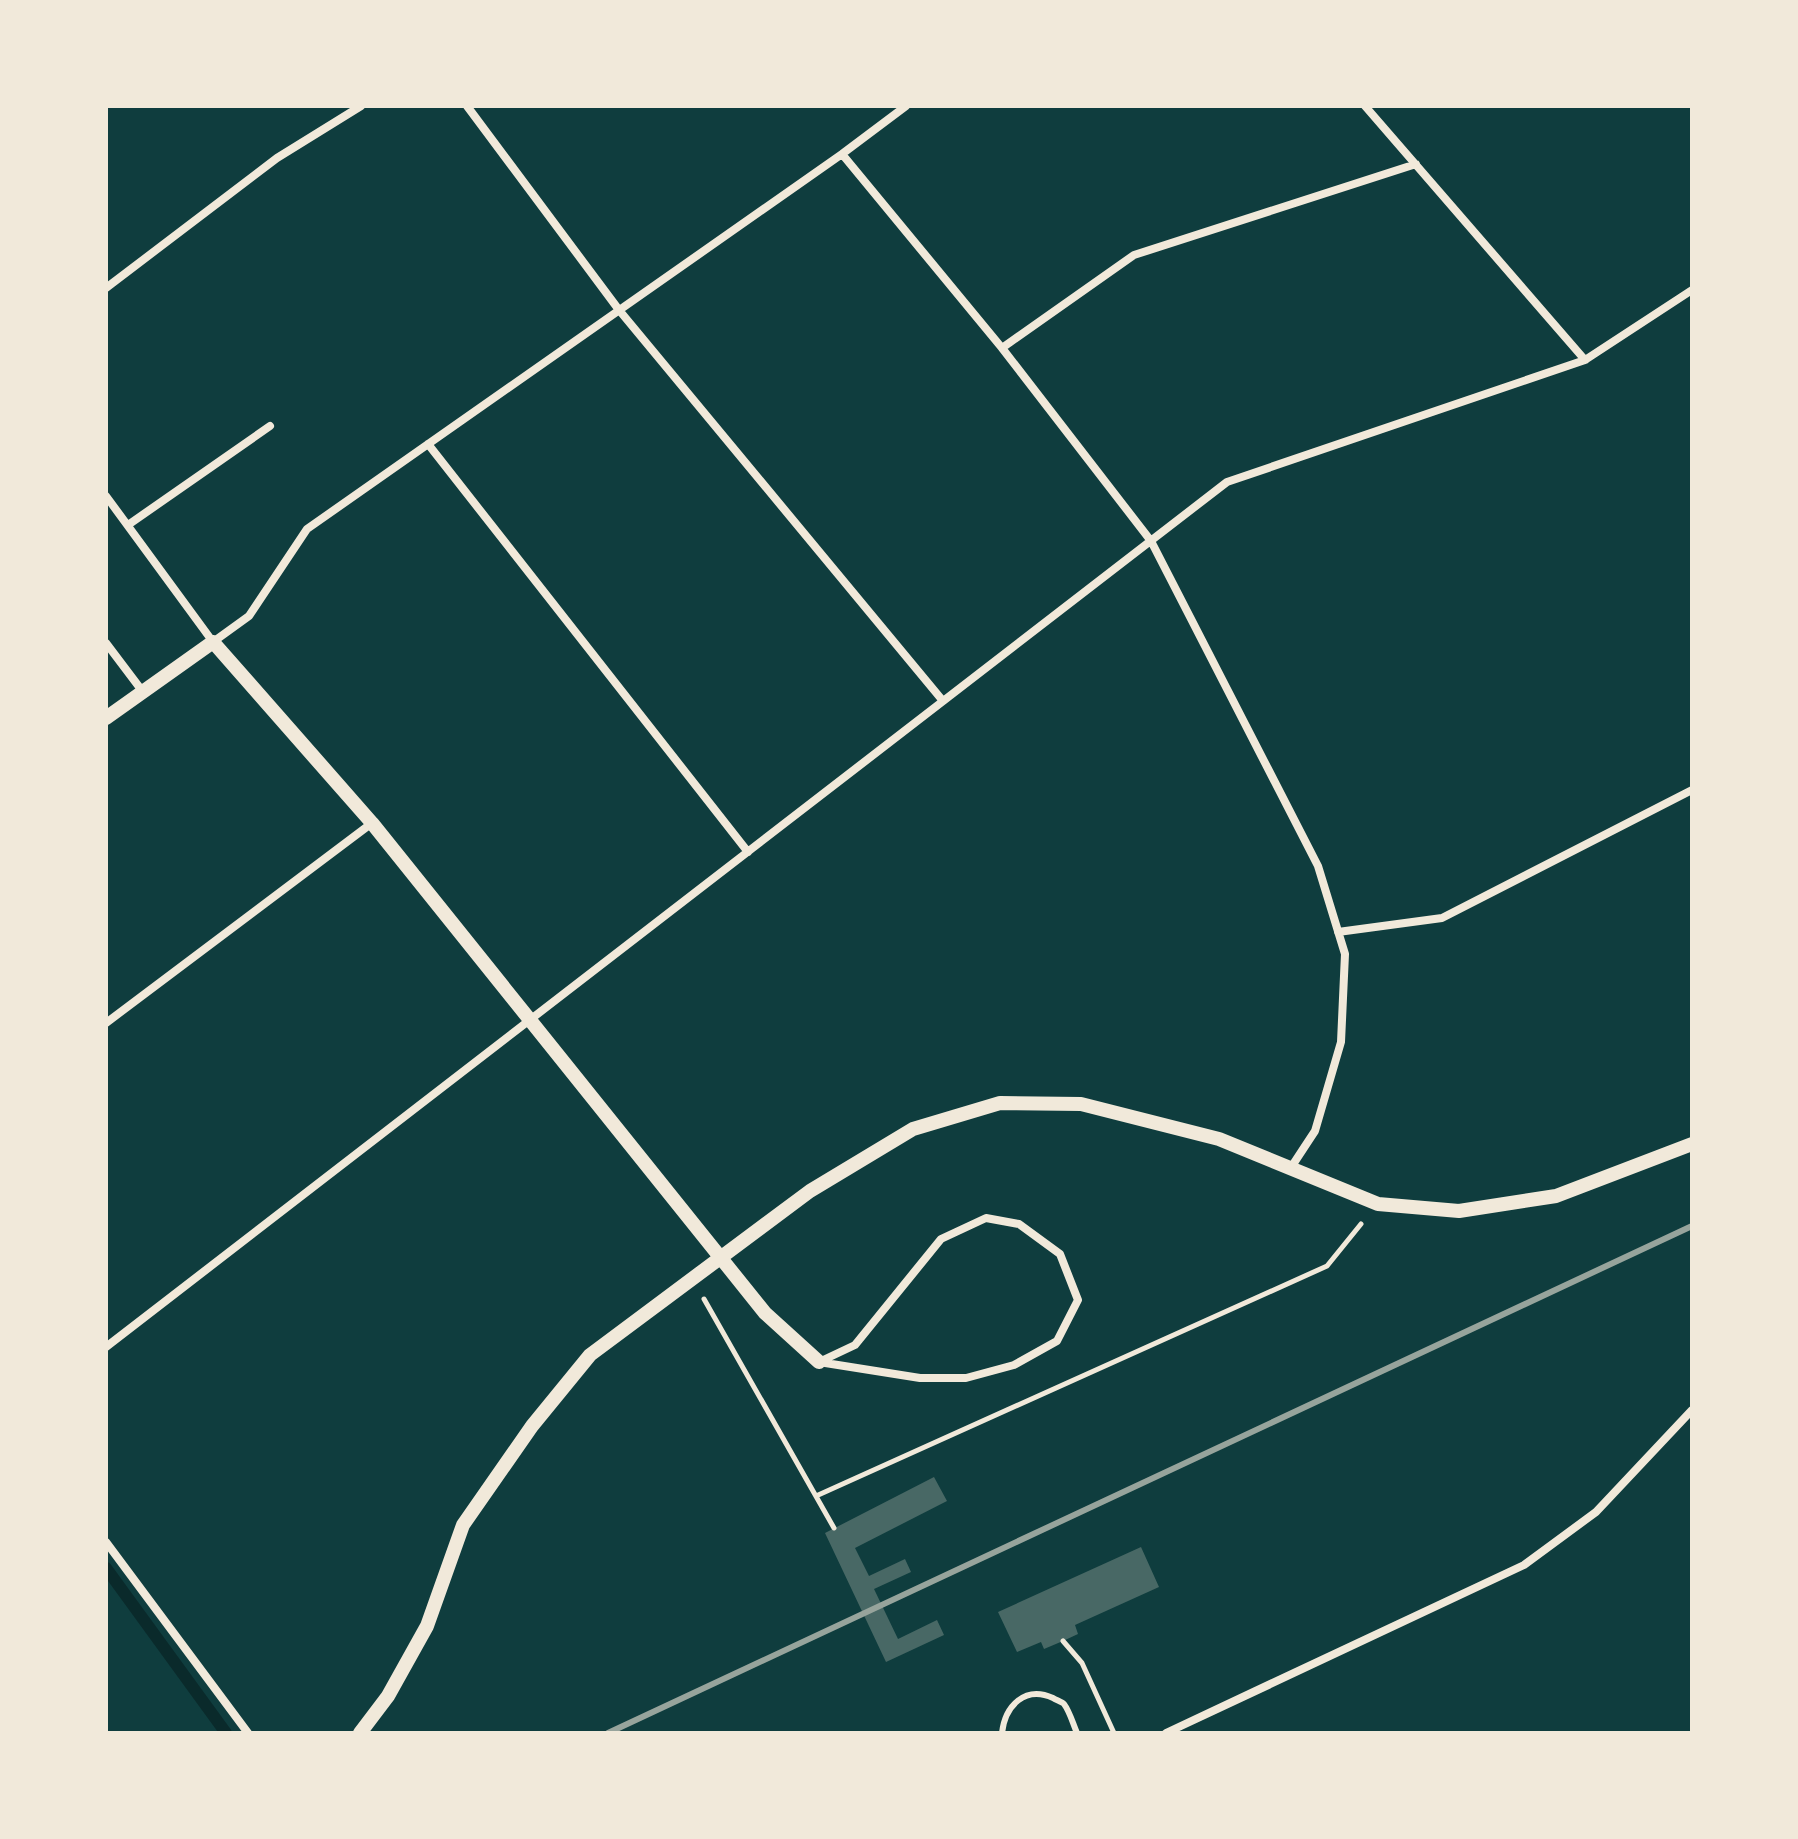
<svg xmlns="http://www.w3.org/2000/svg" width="1798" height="1839" font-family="Commissioner,sans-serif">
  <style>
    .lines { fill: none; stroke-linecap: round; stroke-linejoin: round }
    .stream { stroke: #0a2a2b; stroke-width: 12 }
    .building { fill: #486865 }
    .path { stroke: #f1e9da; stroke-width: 5 }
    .service { stroke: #f1e9da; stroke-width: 6 }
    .minor { stroke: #f1e9da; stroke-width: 8 }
    .tertiary { stroke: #f1e9da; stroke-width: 14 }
    .rail { stroke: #97a49c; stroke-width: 6 }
  </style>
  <rect width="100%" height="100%" fill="#0f3d3e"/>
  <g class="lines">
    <!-- stream -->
    <path class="stream" d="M 106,1568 L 226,1733"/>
  </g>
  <!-- building -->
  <path class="building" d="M 934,1477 L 947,1501 L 855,1548 L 869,1576 L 905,1559 L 911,1572 L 874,1589 L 898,1639 L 937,1620 L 944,1635 L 886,1662 L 825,1533 Z
    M 1141,1547 L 1159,1587 L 1075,1625 L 1078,1634 L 1063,1641 L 1044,1649 L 1041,1642 L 1017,1652 L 998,1612 Z"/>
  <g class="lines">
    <!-- path -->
    <path class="path" d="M 704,1299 L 834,1528
      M 816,1496 L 1327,1266 L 1361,1224
      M 1063,1641 L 1082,1663 L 1114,1733"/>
    <!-- service -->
    <path class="service" d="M 1002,1733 C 1005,1706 1025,1685 1053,1698 C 1056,1700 1062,1702 1064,1704 C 1070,1712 1073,1724 1077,1733"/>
    <!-- minor -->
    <path class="minor" d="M 467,106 L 619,310 L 943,701
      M 842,154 L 1002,348 L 1151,541 L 1318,866 L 1345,954 L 1341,1042 L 1315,1131 L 1290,1169
      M 106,288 L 277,158 L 361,106
      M 1002,348 L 1134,255 L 1416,164
      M 1585,360 L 1692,290
      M 428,444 L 748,852
      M 106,496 L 213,642 L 249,616 L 307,529 L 842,154 L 906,106
      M 128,525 L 270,426
      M 106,643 L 143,692
      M 1338,932 L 1442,918 L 1692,790
      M 106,1023 L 372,823
      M 986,1218 L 1019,1224 L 1060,1254 L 1078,1300 L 1057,1341 L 1014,1365 L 966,1378 L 920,1378 L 819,1362 L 855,1345 L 941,1239 Z
      M 106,1347 L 1227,482 L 1585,360 L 1365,106
      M 106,1542 L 248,1733
      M 1166,1733 L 1524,1565 L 1596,1512 L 1692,1410"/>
    <!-- tertiary -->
    <path class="tertiary" d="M 106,718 L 213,642 L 372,823 L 765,1313 L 819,1362
      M 360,1733 L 388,1696 L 427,1626 L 463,1525 L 532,1426 L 590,1355 L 810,1191 L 913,1129 L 1000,1103 L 1081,1104 L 1219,1139 L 1378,1204 L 1459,1211 L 1556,1196 L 1692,1144"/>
    <!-- rail -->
    <path class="rail" d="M 608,1733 L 1692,1226"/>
  </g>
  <!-- border -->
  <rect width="1798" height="1839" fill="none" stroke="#f1e9da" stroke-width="216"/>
</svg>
